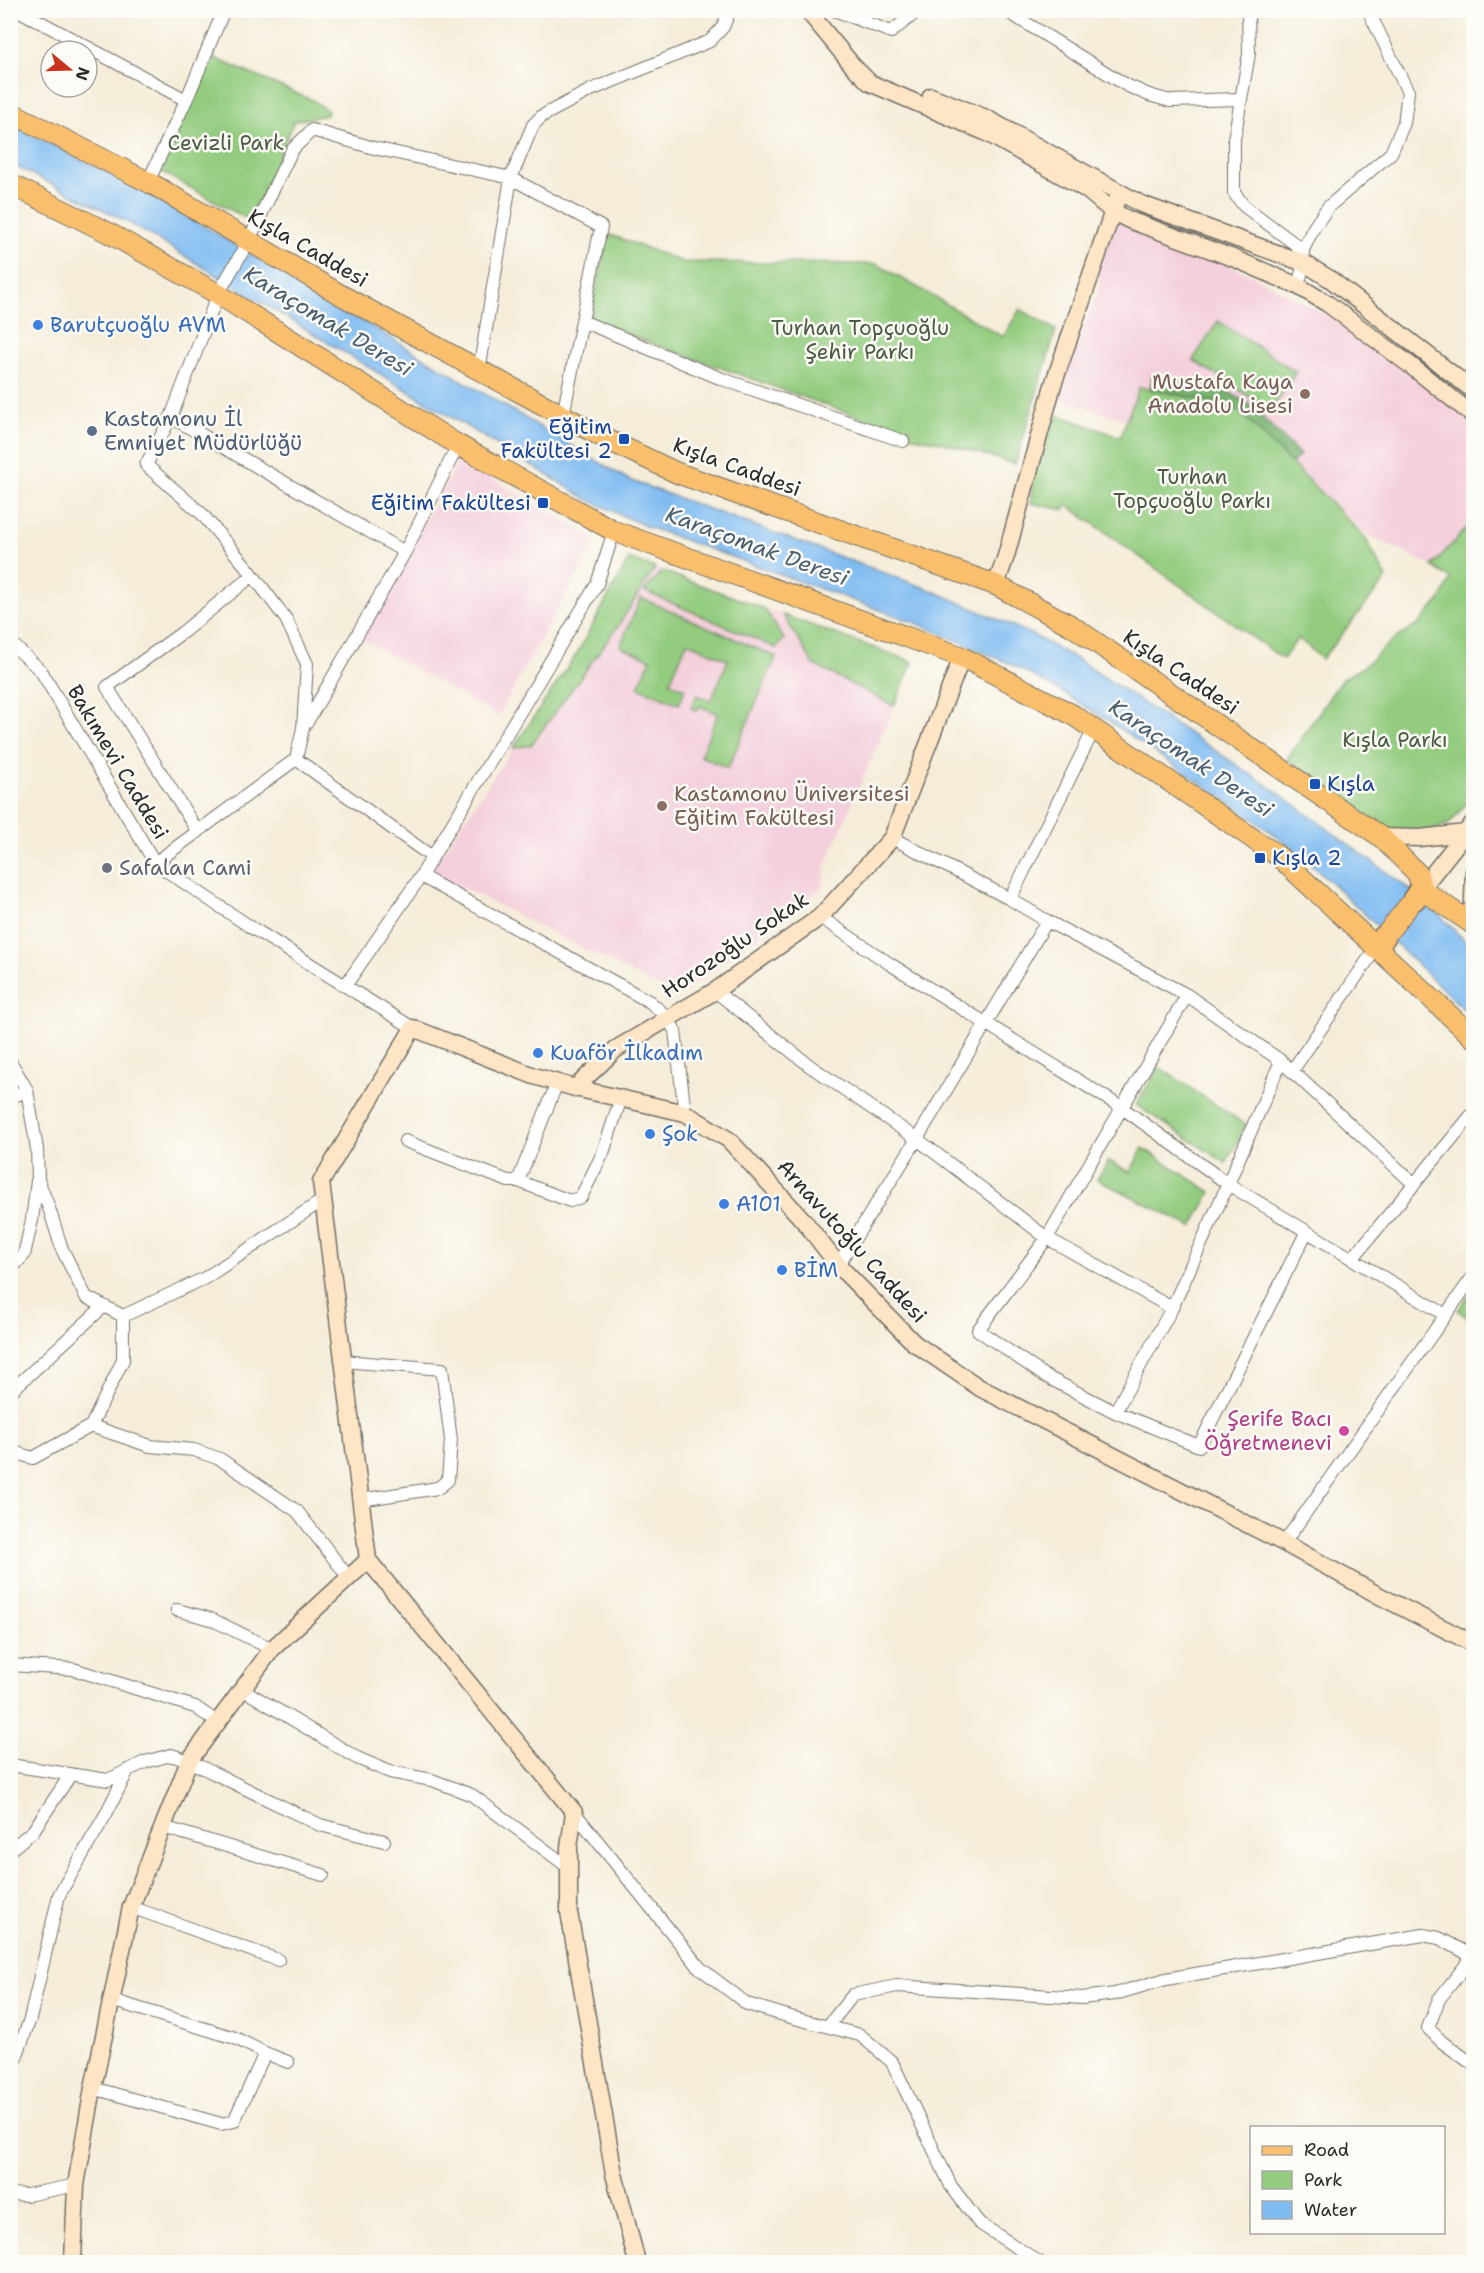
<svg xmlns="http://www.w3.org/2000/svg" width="1484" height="2273" font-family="'Shantell Sans',sans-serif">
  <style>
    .built { fill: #f4cfdc }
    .green { fill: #93cc7f; stroke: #5f7c55; stroke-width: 1.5 }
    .forest { fill: #76b06e; stroke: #506e4c; stroke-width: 1.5 }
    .water { fill: #7fbcf2; stroke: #55748e; stroke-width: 1.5 }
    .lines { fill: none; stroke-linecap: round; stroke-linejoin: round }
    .street-casing { stroke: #726f68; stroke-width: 14 }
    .secondary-casing { stroke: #726f68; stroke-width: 19 }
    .primary-casing { stroke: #726f68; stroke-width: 22 }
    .highway-casing { stroke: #726f68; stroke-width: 25 }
    .street { stroke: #fff; stroke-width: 12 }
    .secondary { stroke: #fde5c5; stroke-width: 16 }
    .primary { stroke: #f9bf6d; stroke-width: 20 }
    .highway { stroke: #f9bf6d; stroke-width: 22 }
    .shop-dot { fill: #3f7fe0; stroke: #fdfcf7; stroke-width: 2 }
    .education-dot { fill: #8d6e63; stroke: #fdfcf7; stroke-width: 2 }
    .service-dot { fill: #5c6f8a; stroke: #fdfcf7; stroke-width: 2 }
    .transit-dot { fill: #1a4fb4; stroke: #fdfcf7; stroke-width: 2 }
    .worship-dot { fill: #6b7280; stroke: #fdfcf7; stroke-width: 2 }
    .hotel-dot { fill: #d1479c; stroke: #fdfcf7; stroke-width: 2 }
    .labels { text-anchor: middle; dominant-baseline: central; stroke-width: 5; stroke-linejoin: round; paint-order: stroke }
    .park-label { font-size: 21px; fill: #4a5b44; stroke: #fdfcf7 }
    .street-label { font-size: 21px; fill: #2b2b2b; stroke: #fdfcf7 }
    .shop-label { font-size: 21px; fill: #366cbe; stroke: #fdfcf7; text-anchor: start }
    .education-label { font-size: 21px; fill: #785e54; stroke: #fdfcf7; text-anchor: end }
    .service-label { font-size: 21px; fill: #4e5e75; stroke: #fdfcf7; text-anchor: start }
    .transit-label { font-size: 21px; fill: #164399; stroke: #fdfcf7; text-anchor: end }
    .worship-label { font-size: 21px; fill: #5b616d; stroke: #fdfcf7; text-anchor: start }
    .hotel-label { font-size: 21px; fill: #b23c85; stroke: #fdfcf7; text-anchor: end }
    .water-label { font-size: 22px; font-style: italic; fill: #485e71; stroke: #fdfcf7 }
  </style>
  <rect width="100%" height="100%" fill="#fdfcf7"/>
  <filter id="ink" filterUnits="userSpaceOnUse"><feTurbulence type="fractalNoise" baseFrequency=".0167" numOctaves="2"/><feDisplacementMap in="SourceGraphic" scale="12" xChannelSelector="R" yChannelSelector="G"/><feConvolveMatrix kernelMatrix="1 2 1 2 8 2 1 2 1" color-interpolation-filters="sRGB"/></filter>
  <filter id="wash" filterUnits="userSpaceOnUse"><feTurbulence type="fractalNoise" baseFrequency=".008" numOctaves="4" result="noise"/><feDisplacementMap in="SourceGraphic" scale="24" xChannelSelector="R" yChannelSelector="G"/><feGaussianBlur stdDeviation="1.35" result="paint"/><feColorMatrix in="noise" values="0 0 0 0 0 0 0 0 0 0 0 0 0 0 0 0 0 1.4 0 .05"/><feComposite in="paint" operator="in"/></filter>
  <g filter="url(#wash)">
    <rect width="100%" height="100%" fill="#f5edd9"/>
    <!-- built -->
    <path class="built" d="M 1114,220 L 1254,276 L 1354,330 L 1473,423 L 1473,521 L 1432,566 L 1365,533 L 1291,464 L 1241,413 L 1227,405 L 1139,387 L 1126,420 L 1056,398 L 1100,286 L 1097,270 Z
      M 460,459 L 596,540 L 498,716 L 358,637 Z
      M 629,559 L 913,662 L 826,865 L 823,887 L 677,996 L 430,871 L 576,655 Z"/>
    <!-- green -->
    <path class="green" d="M 207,55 L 314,101 L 328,111 L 327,115 L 294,121 L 251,221 L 156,169 Z
      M 608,234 L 683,262 L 877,264 L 1003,337 L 1020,309 L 1056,330 L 1015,464 L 938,441 L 918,438 L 589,321 Z
      M 1218,321 L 1296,372 L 1271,411 L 1193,360 Z
      M 1139,387 L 1227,405 L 1241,413 L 1364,536 L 1387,578 L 1322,659 L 1298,638 L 1283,659 L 1067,505 L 1064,510 L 1030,503 L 1035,466 L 1058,415 L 1120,437 Z
      M 1473,521 L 1474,794 L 1449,824 L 1430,831 L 1388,830 L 1287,759 L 1342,679 L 1363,667 L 1393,640 L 1419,624 L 1440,600 L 1451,579 L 1432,566 Z
      M 629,559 L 655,568 L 618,626 L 531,745 L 513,748 L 576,655 Z
      M 662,571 L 764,608 L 784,639 L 776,648 L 644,591 Z
      M 641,598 L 776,657 L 728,768 L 700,756 L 718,714 L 700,706 L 697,711 L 691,708 L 697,695 L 711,701 L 728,660 L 687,642 L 670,682 L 685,689 L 679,704 L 638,687 L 651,659 L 620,646 Z
      M 783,615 L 913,662 L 894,706 L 814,665 Z
      M 1159,1067 L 1246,1125 L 1226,1163 L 1136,1105 Z
      M 1143,1148 L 1211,1192 L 1192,1227 L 1097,1179 L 1109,1161 L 1130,1172 Z
      M 1473,1289 L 1473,1322 L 1458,1310 Z"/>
    <!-- forest -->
    <path class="forest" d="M 1152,376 L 1230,393 L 1248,403 L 1300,455 L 1291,464 L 1241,413 L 1227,405 L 1150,389 Z"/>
    <!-- water -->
    <path class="water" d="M 10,124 L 143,190 L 629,480 L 931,590 L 1031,634 L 1078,660 L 1276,791 L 1408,888 L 1433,908 L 1473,949 L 1473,1018 L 1330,881 L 1293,849 L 1255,820 L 1104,718 L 1060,691 L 1015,666 L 919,624 L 645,526 L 587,499 L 155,238 L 126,221 L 11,164 Z"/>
  </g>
  <g filter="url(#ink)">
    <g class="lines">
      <defs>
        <path id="street" d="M 18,10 L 186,100
          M 834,10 L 891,32 L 919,10
          M 1005,10 L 1126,85 L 1149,95 L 1170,101 L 1240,99
          M 1248,10 L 1249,54 L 1234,139 L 1234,193 L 1244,206 L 1303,250 L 1304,263 L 1298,286
          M 148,182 L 188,96 L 224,10
          M 1303,250 L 1313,229 L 1328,207 L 1391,153 L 1404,123 L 1408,92 L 1368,10
          M 582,321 L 722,379 L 903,441
          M 479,371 L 511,178 L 533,125 L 542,116 L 591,90 L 710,41 L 723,27 L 730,10
          M 171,417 L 405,552
          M 10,642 L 41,671 L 155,863 L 249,926 L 413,1028
          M 307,722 L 405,552 L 458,445
          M 296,759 L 432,857
          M 198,832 L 107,687 L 183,632 L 253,575
          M 892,838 L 1010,899 L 1047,921 L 1187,995 L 1281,1061 L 1413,1183
          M 155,863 L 296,759 L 303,728 L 307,664 L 286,619 L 249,570 L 202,514 L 146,465 L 171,417 L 218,294 L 248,242 L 292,150 L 312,130 L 374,148 L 511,178 L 601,227 L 563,415
          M 421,876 L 650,1002 L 668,1018 L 675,1031 L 685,1113
          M 1010,899 L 1094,729
          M 820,917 L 890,964 L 1121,1107 L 1228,1184 L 1444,1314
          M 345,986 L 421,876 L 597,584 L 614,531
          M 715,991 L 810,1066 L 917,1139 L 1047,1238 L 1172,1308
          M 1187,995 L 1047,1238 L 978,1330 L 1045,1376 L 1115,1412 L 1199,1446 L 1306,1233
          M 10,1061 L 27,1090 L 37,1149 L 38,1180 L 48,1205 L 62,1249 L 86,1297 L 123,1316 L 205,1278 L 323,1200
          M 1292,1071 L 1376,948
          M 10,1098 L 27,1090
          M 405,1141 L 508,1181 L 518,1181 L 570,1201 L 581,1197 L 603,1153 L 621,1098
          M 518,1181 L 557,1083
          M 1352,1259 L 1474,1112
          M 838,1265 L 917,1139 L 1047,921
          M 10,1270 L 24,1255 L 32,1220 L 37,1181
          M 343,1361 L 442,1369 L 451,1440 L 448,1480 L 438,1488 L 360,1500
          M 10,1392 L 104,1306
          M 1115,1412 L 1172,1308 L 1228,1184 L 1281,1061
          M 91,1426 L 150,1446 L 194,1450 L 220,1459 L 297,1511 L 349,1578
          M 91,1426 L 123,1360 L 123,1316
          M 10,1451 L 33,1458 L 91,1426
          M 1284,1543 L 1474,1275
          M 177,1610 L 211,1619 L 272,1649
          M 10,1665 L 73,1669 L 195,1707 L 217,1722
          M 242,1689 L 357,1758 L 390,1772 L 432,1780 L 472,1795 L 568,1867
          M 10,1765 L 108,1780 L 145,1762 L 171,1755 L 189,1761 L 320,1825 L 384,1841
          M 574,1812 L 700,1968 L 747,2004 L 794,2018 L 860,2035 L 892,2062 L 951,2186 L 979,2223 L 1039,2262
          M 163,1827 L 323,1875
          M 10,1850 L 33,1831 L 71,1774
          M 131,1907 L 278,1960
          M 1473,1956 L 1439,1999 L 1428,2028 L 1442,2042 L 1474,2065
          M 111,2000 L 235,2038 L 265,2053 L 288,2062
          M 828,2026 L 853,1995 L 897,1986 L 1082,1998 L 1115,1994 L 1166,1979 L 1423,1935 L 1439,1938 L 1474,1957
          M 10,2074 L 30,2019 L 59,1895 L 106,1814 L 128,1770
          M 93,2088 L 221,2124 L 234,2121 L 265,2053
          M 10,2194 L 27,2195 L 76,2185"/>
        <path id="secondary" d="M 807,10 L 853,66 L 870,83 L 987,133 L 1087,190 L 1112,211 L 1129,220 L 1233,258 L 1298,286 L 1328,304 L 1410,365 L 1474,416
          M 931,96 L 986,118 L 1141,204 L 1304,263 L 1330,279 L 1474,391
          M 996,585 L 1006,556 L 1053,385 L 1116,202
          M 1381,837 L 1419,838 L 1466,833
          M 1421,889 L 1474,822
          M 1472,923 L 1474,871
          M 575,1088 L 616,1049 L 715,991 L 820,917 L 892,838 L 962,657
          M 73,2262 L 76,2185 L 93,2088 L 131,1907 L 189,1761 L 272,1649 L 368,1560
          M 637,2262 L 614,2174 L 569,1912 L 569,1847 L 574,1812 L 368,1560 L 321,1182 L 413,1028 L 534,1076 L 575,1088 L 685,1113 L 729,1140 L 804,1221 L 838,1265 L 914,1343 L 980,1388 L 1284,1543 L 1378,1595 L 1474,1644"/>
        <path id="primary" d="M 10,112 L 152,184 L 341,295 L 608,440 L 677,473 L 996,585 L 1072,626 L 1381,837 L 1418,874 L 1421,889 L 1474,925
          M 10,184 L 107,232 L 218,294 L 458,445 L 614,531 L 962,657 L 1073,715 L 1278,856 L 1474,1038
          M 1384,937 L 1414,899"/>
        <path id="highway" d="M 1414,899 L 1421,889
          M 1376,948 L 1384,937"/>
      </defs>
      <!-- street casing -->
      <use href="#street" class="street-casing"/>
      <!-- secondary casing -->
      <use href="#secondary" class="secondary-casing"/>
      <!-- primary casing -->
      <use href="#primary" class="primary-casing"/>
      <!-- highway casing -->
      <use href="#highway" class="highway-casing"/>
      <!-- street -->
      <use href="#street" class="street"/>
      <!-- secondary -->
      <use href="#secondary" class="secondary"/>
      <!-- primary -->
      <use href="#primary" class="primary"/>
      <!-- highway -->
      <use href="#highway" class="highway"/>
    </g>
  </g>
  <!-- markers -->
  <g class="shop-dot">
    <circle cx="38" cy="325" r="6"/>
    <circle cx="538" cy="1053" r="6"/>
    <circle cx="650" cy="1134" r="6"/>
    <circle cx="724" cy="1204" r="6"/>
    <circle cx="782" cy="1270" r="6"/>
  </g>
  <g class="education-dot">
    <circle cx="1305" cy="394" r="6"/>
    <circle cx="662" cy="806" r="6"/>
  </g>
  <circle class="service-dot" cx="92" cy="431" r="6"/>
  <g class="transit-dot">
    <rect x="618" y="433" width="12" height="12" rx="3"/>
    <rect x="537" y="497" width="12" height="12" rx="3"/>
    <rect x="1309" y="778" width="12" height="12" rx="3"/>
    <rect x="1254" y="852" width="12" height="12" rx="3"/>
  </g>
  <circle class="worship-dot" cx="107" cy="868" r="6"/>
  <circle class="hotel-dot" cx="1344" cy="1431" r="6"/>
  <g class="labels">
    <!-- park labels -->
    <g class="park-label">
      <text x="226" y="143">Cevizli Park</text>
      <text x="860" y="328">Turhan Topçuoğlu<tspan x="860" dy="24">Şehir Parkı</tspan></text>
      <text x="1192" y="477">Turhan<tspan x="1192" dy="24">Topçuoğlu Parkı</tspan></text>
      <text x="1395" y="740">Kışla Parkı</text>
    </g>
    <!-- street labels -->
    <g class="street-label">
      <text transform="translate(308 248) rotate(30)">Kışla Caddesi</text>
      <text transform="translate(737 467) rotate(20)">Kışla Caddesi</text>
      <text transform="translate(1181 672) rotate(34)">Kışla Caddesi</text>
      <text transform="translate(118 762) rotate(59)">Bakımevi Caddesi</text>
      <text transform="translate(735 945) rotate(-34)">Horozoğlu Sokak</text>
      <text transform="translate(852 1241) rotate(48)">Arnavutoğlu Caddesi</text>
    </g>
    <!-- shop labels -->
    <g class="shop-label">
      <text x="50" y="325">Barutçuoğlu AVM</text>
      <text x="550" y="1053">Kuaför İlkadım</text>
      <text x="662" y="1134">Şok</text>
      <text x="736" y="1204">A101</text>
      <text x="794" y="1270">BİM</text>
    </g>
    <!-- education labels -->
    <g class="education-label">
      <text x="1293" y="382">Mustafa Kaya<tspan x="1293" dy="24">Anadolu Lisesi</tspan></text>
      <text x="674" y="794" text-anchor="start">Kastamonu Üniversitesi<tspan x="674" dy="24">Eğitim Fakültesi</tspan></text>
    </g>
    <!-- service labels -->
    <g class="service-label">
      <text x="104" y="419">Kastamonu İl<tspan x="104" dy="24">Emniyet Müdürlüğü</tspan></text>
    </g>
    <!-- transit labels -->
    <g class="transit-label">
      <text x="612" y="427">Eğitim<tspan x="612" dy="24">Fakültesi 2</tspan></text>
      <text x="531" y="503">Eğitim Fakültesi</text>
      <text x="1327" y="784" text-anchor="start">Kışla</text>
      <text x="1272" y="858" text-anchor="start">Kışla 2</text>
    </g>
    <!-- worship labels -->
    <g class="worship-label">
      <text x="119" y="868">Safalan Cami</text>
    </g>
    <!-- hotel labels -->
    <g class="hotel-label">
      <text x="1332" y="1419">Şerife Bacı<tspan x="1332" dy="24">Öğretmenevi</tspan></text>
    </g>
    <!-- water labels -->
    <g class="water-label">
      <text transform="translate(328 321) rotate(31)">Karaçomak Deresi</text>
      <text transform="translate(757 546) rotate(20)">Karaçomak Deresi</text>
      <text transform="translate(1191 758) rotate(34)">Karaçomak Deresi</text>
    </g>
  </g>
  <!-- margin -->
  <rect width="1484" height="2273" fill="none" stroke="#fdfcf7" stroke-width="36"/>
  <!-- legend -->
  <rect x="1250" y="2126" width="195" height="108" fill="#fdfcf7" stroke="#a9a8a5" stroke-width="1.5"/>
  <rect x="1262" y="2146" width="30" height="9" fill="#f9bf6d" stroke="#a9a8a5" stroke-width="1.5"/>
  <text x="1304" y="2156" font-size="18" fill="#2b2b2b">Road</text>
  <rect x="1262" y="2171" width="30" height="18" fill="#93cc7f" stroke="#a9a8a5" stroke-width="1.5"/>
  <text x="1304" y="2186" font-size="18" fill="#2b2b2b">Park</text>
  <rect x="1262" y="2201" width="30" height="18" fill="#7fbcf2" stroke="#a9a8a5" stroke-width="1.5"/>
  <text x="1304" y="2216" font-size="18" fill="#2b2b2b">Water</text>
  <!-- north arrow -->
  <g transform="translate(69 69) rotate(109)"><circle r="28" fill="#fdfcf7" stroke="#a9a8a5" stroke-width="1.5"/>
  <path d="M0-4.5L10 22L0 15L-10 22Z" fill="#c8321e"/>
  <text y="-9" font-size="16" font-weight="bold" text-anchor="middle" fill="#2b2b2b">N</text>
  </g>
</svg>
